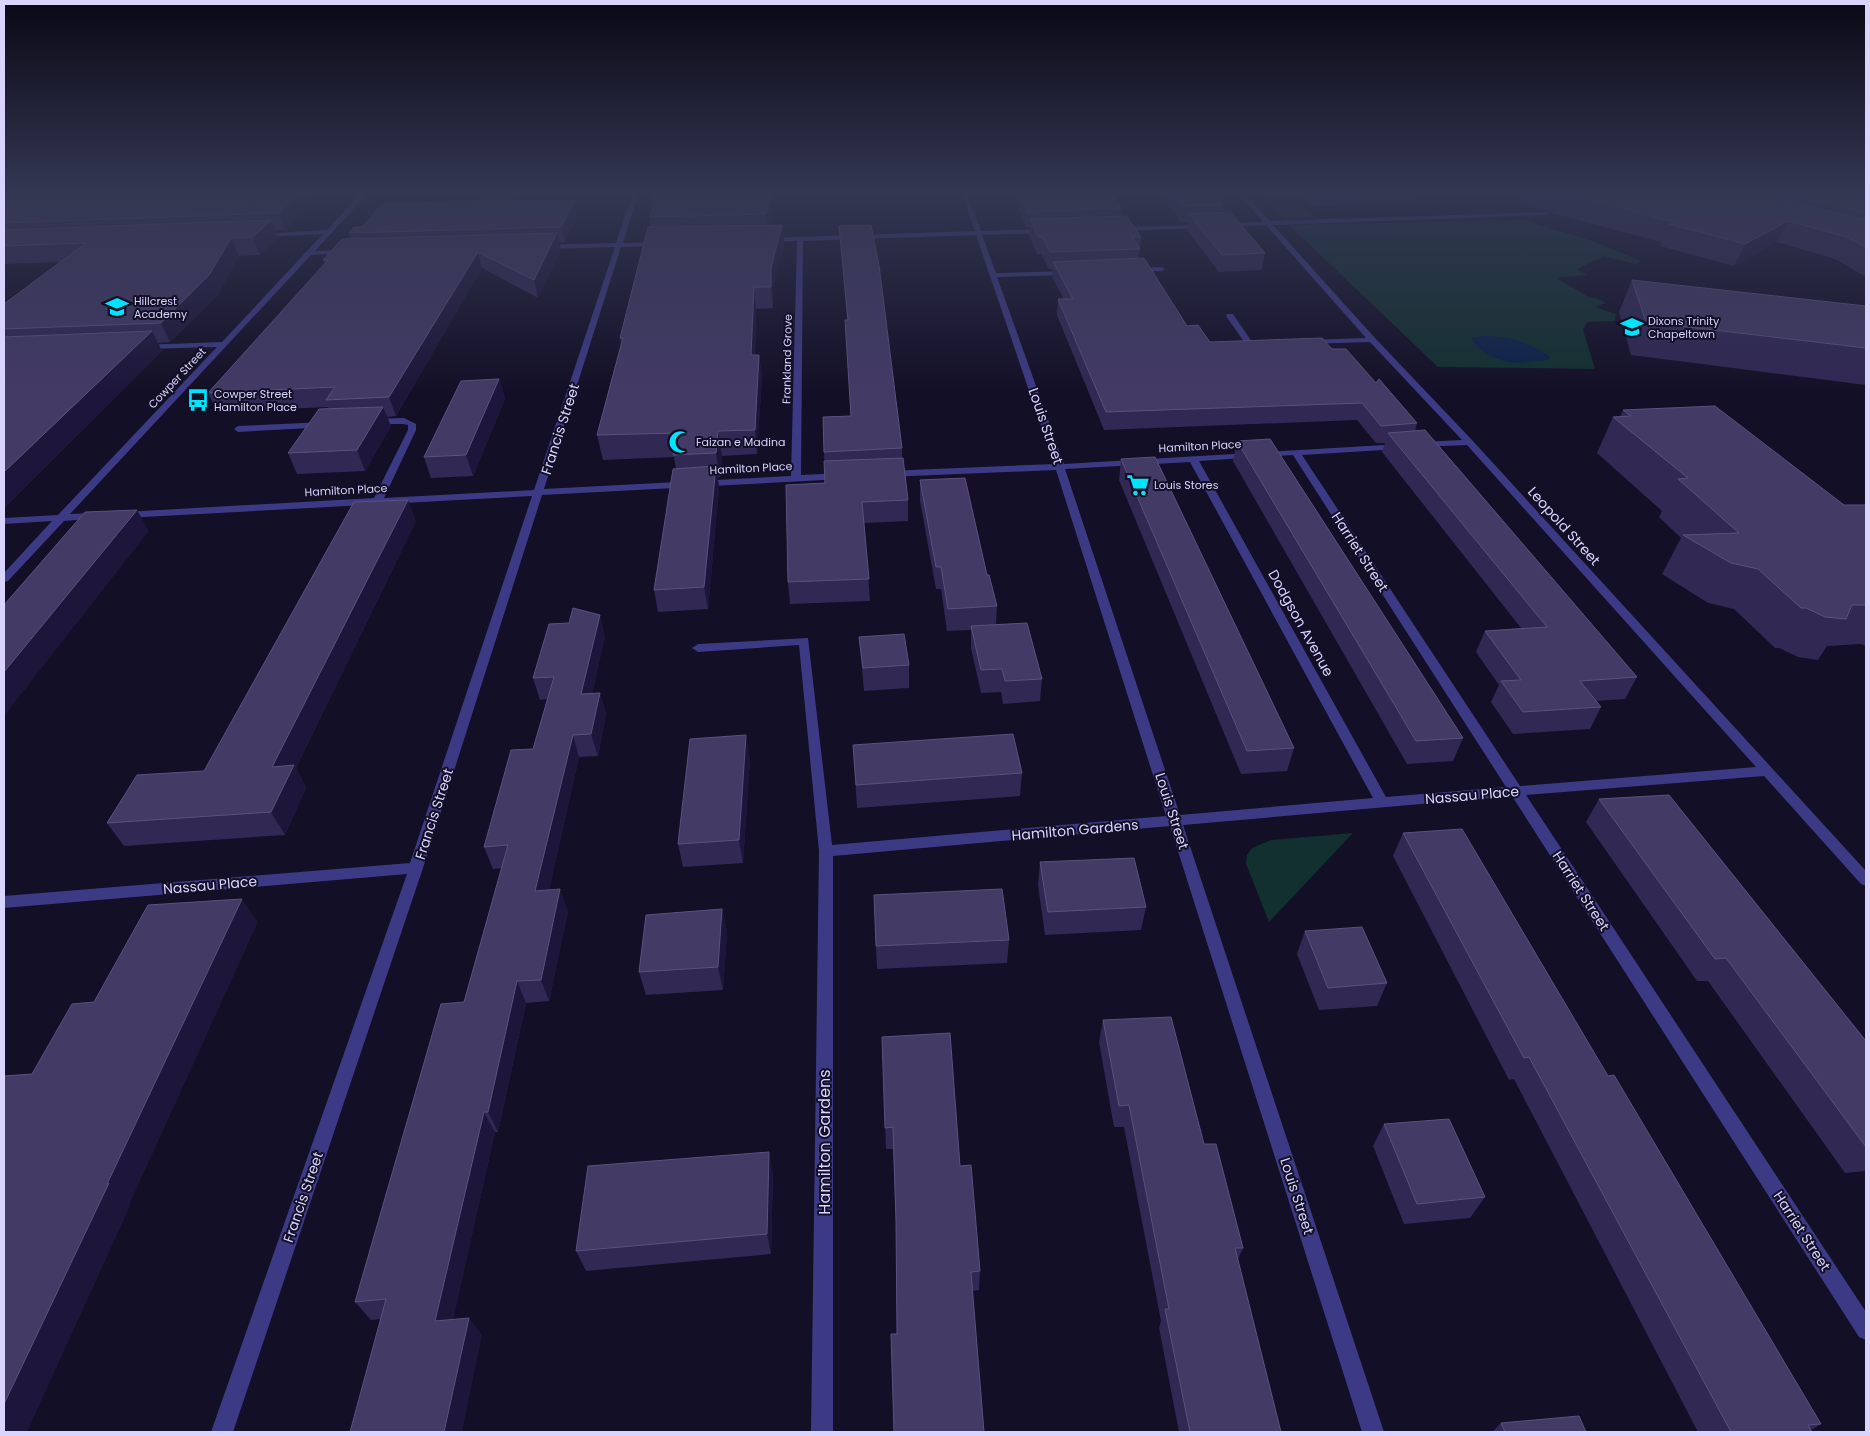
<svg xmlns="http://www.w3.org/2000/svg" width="1870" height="1436" font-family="Poppins,sans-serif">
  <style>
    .green { fill: #12302f }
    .water { fill: #0c2248 }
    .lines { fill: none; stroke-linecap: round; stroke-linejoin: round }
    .street { fill: #3d3a85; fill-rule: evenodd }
    .wall { fill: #312854 }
    .shaded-wall { fill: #1d163a }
    .building { fill: #433a66; stroke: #5a527e }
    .labels { text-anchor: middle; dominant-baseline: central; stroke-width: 4; stroke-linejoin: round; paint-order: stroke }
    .far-poi-label { font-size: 11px; fill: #d9d4ff; stroke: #130f26; text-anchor: start }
    .far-street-label { font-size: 11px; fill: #d9d4ff; stroke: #130f26 }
    .street-label { font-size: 14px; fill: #d9d4ff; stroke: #130f26 }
    .near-street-label { font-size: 16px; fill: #d9d4ff; stroke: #130f26 }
  </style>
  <rect width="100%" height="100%" fill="#130f26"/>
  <!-- green -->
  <path class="green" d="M 1257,192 L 1288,192 L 1314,217 L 1283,218 Z
    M 1523,220 L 1592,241 L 1641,261 L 1635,264 L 1604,256 L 1577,269 L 1587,275 L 1557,278 L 1590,298 L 1596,298 L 1606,303 L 1595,307 L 1616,314 L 1615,321 L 1587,322 L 1583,330 L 1595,369 L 1438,367 L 1289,225 Z
    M 1353,833 L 1269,922 L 1246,864 L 1247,855 L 1252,848 L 1271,840 Z"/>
  <!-- water -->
  <path class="water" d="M 1482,336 C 1508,336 1528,341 1550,357 L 1548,360 C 1538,360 1526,363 1516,363 C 1500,362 1479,353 1471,338 Z"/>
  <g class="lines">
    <!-- street -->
    <path class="street" d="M 362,192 L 369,192 L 315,251 L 347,250 L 350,252 L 349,253 L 311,255 L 70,514 L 96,513 L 101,516 L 100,518 L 64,521 L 8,581 L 4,582 L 4,573 L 52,521 L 4,524 L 4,518 L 58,515 L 217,347 L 144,349 L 141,349 L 141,345 L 222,342 L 323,234 L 259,237 L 256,235 L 257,234 L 327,230 Z
      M 633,192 L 639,192 L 623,243 L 660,242 L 663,244 L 660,246 L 621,247 L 544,489 L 791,476 L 797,241 L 767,242 L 764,240 L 767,238 L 975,231 L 961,192 L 967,192 L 981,231 L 1045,229 L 1048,231 L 1045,233 L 982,235 L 996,273 L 1069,271 L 1072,273 L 1069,275 L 997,277 L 1064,464 L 1402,444 L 1404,446 L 1399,449 L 1302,455 L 1520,786 L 1756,767 L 1467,445 L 1419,447 L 1417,445 L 1422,442 L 1462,440 L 1370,342 L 1305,344 L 1304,342 L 1308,340 L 1366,338 L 1266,225 L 1225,227 L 1222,225 L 1225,223 L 1263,222 L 1237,192 L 1244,192 L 1270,221 L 1549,212 L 1547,215 L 1273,225 L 1375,338 L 1472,440 L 1866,871 L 1866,886 L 1861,884 L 1764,776 L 1526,795 L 1866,1312 L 1866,1340 L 1859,1337 L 1512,796 L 1183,825 L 1384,1432 L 1362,1432 L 1170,826 L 833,856 L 833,1432 L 811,1432 L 819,851 L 799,645 L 698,652 L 692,648 L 698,644 L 808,638 L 832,845 L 1166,816 L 1056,470 L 887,477 L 882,474 L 887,471 L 1054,464 L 976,235 L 803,241 L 801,475 L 843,473 L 848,476 L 843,479 L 542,495 L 423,868 L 233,1432 L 211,1432 L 407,874 L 4,908 L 4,896 L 410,863 L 532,496 L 124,518 L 119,515 L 124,512 L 374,498 L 408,430 L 408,425 L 403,424 L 369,424 L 369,420 L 372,419 L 404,418 L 416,424 L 416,430 L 384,498 L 534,490 L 615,247 L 545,249 L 542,247 L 545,245 L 616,243 ZM 1293,455 L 1506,787 L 1386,797 L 1199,461 ZM 1190,462 L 1373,798 L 1180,815 L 1065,469 Z
      M 1207,225 L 1207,227 L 1205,228 L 1117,231 L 1114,229 L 1117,227 Z
      M 1134,268 L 1162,267 L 1165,269 L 1162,271 L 1132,271 L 1132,269 Z
      M 1227,314 L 1233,314 L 1252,342 L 1266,342 L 1266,346 L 1247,346 L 1226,316 Z
      M 325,422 L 329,425 L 328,427 L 238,432 L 234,429 L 238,426 Z"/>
  </g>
  <!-- wall -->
  <path class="wall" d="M 4,192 L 321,192 L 285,230 L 274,230 L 277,238 L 260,255 L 239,256 L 218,294 L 170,342 L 158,343 L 162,351 L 4,508 L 4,304 L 60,262 L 4,264 Z
    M 497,192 L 522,192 L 523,197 L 521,201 L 578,214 L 565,242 L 559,242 L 561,249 L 538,298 L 482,268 L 396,416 L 387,417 L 391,426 L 365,471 L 297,474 L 288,453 L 329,409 L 328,407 L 217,412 L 208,393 L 325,264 L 323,260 L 351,239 L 349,233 L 362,227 L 476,201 Z
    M 1012,192 L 1111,192 L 1121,208 L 1121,216 L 1141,237 L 1139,259 L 1187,326 L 1210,342 L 1332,349 L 1376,383 L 1417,423 L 1415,431 L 1637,677 L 1625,699 L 1596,701 L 1601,707 L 1590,729 L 1513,734 L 1491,702 L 1499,685 L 1476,652 L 1485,631 L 1521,628 L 1382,452 L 1385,443 L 1376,443 L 1357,420 L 1104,430 L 1057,315 L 1058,299 L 1064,299 L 1052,277 L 1053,269 L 1049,269 L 1041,254 L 1037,254 L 1029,235 L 1030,227 L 1026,228 Z
    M 1160,192 L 1212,192 L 1223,205 L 1222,213 L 1265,253 L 1262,270 L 1219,272 L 1187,230 L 1188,222 L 1181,222 L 1160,194 Z
    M 1294,192 L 1416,192 L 1413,203 L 1308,206 Z
    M 1523,192 L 1866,192 L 1866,277 L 1835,259 L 1777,242 L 1734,266 L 1660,246 L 1661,242 L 1551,213 L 1549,210 L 1542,210 L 1519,204 Z
    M 774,193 L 775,207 L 770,225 L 782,225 L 784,244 L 773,288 L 773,308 L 756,309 L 755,355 L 759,355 L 762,377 L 757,454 L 722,456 L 720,477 L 717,477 L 719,487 L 708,609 L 658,612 L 654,590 L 676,469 L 674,457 L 603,460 L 597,435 L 621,343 L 620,338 L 651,227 L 650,217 Z
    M 839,226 L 902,448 L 902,458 L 908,500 L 908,521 L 864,523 L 870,601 L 790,604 L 788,582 L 825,483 L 824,452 L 851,416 L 847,320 Z
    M 1632,280 L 1866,306 L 1866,385 L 1631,355 L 1619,312 Z
    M 499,379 L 505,399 L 473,476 L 431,478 L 424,457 Z
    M 1623,410 L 1844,505 L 1866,505 L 1866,646 L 1861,644 L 1827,646 L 1818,660 L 1798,657 L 1779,648 L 1775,648 L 1734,609 L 1708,603 L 1662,574 L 1681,538 L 1659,517 L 1662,511 L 1597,453 L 1613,417 L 1620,417 Z
    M 1237,441 L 1463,738 L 1453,761 L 1407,764 L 1233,461 Z
    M 1121,459 L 1294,748 L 1287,771 L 1241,774 L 1119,480 Z
    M 920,480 L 987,575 L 997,606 L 996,624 L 1042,679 L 1040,701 L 1003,704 L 1001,692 L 981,693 L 971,648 L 971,630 L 947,631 L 941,589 L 936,589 L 920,501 Z
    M 416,521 L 296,768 L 306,788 L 285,835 L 124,846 L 107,823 L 204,771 Z
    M 605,636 L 592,693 L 600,693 L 606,714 L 598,756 L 579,757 L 549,890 L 568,911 L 549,1001 L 526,1003 L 498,1132 L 495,1132 L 453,1319 L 482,1335 L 380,1319 L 371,1320 L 355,1302 L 464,1002 L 502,868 L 493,869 L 484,847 L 533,749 L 547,699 L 540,700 L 533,678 Z
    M 859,637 L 909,665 L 909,688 L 864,691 L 861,659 Z
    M 853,745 L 1022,773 L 1020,796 L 857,808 Z
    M 750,758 L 743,863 L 683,867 L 678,844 Z
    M 1599,799 L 1866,1041 L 1866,1171 L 1845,1173 L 1708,981 L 1697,981 L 1586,822 Z
    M 1403,833 L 1608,1076 L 1821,1424 L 1811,1430 L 1812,1432 L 1698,1432 L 1514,1079 L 1509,1080 L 1393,856 Z
    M 1040,862 L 1146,907 L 1141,930 L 1045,935 L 1038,885 Z
    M 722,909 L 727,932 L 723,990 L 646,995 L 639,972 Z
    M 1305,931 L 1387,983 L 1377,1006 L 1319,1010 L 1297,954 Z
    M 1009,940 L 1007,963 L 877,969 L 876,946 Z
    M 1103,1020 L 1204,1144 L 1243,1248 L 1238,1259 L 1281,1432 L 1179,1432 L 1159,1328 L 1161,1321 L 1124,1127 L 1114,1127 L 1099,1042 Z
    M 882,1037 L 960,1166 L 980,1271 L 979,1290 L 972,1291 L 897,1334 L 896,1221 L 893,1149 L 886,1149 Z
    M 1384,1124 L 1485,1197 L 1470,1218 L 1404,1224 L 1373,1146 Z
    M 773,1173 L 771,1254 L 586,1271 L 576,1251 Z
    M 1501,1423 L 1586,1432 L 1492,1432 Z"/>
  <!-- shaded-wall -->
  <path class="shaded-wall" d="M 299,192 L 321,192 L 285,230 L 279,213 Z
    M 514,192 L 522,192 L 523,197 L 511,216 L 508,201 Z
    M 759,192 L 775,192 L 774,193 L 775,207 L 768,236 L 766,214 Z
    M 575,200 L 578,214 L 565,242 L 561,227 Z
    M 271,220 L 277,238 L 260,255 L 253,237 Z
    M 1788,221 L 1777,242 L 1734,266 L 1745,244 Z
    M 782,225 L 784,244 L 773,288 L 773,308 L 771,287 L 771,268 Z
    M 557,233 L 561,249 L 538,298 L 534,280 Z
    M 231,238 L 239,256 L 218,294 L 170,342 L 161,323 Z
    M 478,252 L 482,268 L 396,416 L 389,397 Z
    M 754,287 L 756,309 L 754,378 L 751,355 Z
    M 152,331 L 162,351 L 4,508 L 4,472 Z
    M 759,355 L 762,377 L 757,454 L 755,430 Z
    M 499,379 L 505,399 L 473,476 L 466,455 Z
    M 383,407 L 391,426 L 365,471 L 357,450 Z
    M 718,431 L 722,456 L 720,477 L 716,453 Z
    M 716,466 L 719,487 L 708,609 L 704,587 Z
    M 408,500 L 416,521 L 296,768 L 306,788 L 285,835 L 271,812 L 272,767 Z
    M 137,510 L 149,531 L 4,716 L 4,672 Z
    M 600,615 L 605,636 L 588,715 L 581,694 Z
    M 600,693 L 606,714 L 598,756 L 591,734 Z
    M 573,735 L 579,757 L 544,913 L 535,891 Z
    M 746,735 L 750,758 L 743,863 L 739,840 Z
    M 560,889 L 568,911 L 549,1001 L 541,980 Z
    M 242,899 L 258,922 L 130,1203 L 131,1204 L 27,1432 L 4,1432 L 4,1404 L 107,1184 Z
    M 722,909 L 727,932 L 723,990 L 718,967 Z
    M 517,981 L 526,1003 L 498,1132 L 488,1112 Z
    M 484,1112 L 495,1132 L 449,1339 L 435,1321 Z
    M 769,1152 L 773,1173 L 771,1254 L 767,1234 Z
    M 469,1318 L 482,1335 L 462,1432 L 444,1432 Z"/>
  <!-- building -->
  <path class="building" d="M 4,192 L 299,192 L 279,213 L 4,223 Z
    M 497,192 L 514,192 L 508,201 L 575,200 L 561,227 L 349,233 L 354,227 L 362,227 L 382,204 L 476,201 Z
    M 656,192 L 771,192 L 766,214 L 650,217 Z
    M 1019,192 L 1111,192 L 1121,208 L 1027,212 Z
    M 1173,192 L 1212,192 L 1223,205 L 1184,206 Z
    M 1561,192 L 1749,192 L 1866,220 L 1866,247 L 1847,237 L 1788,221 L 1745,244 L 1669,224 L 1674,222 Z
    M 1778,192 L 1866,192 L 1866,201 L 1861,200 L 1866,207 L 1866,213 Z
    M 1230,212 L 1265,253 L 1222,255 L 1189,214 Z
    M 1126,216 L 1141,237 L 1132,237 L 1140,249 L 1050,252 L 1042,237 L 1038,237 L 1030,219 Z
    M 271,220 L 253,237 L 231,238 L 209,275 L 161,323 L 4,329 L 4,304 L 86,243 L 4,246 L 4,230 Z
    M 782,225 L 771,268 L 771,287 L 754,287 L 751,355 L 759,355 L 755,430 L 718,431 L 716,453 L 673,455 L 677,433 L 597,435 L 623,338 L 620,338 L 648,227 Z
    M 871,225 L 879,265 L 902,448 L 824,452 L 823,417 L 851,416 L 845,320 L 848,320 L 839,226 Z
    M 557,233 L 534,280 L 478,252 L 389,397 L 326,400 L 335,387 L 208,393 L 328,260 L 323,260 L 342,239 Z
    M 1144,258 L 1187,326 L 1198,325 L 1210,342 L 1322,338 L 1332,349 L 1346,349 L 1376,383 L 1379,379 L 1417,423 L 1381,426 L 1362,403 L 1106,412 L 1058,299 L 1073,299 L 1053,262 Z
    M 1632,280 L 1866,306 L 1866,348 L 1646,322 Z
    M 152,331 L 23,454 L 4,472 L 4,337 Z
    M 499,379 L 466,455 L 424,457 L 461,381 Z
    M 1715,406 L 1844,505 L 1866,505 L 1866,605 L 1852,605 L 1846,619 L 1825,617 L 1806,608 L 1801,608 L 1758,569 L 1731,563 L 1683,535 L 1739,533 L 1678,479 L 1688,478 L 1613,417 L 1631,416 L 1623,410 Z
    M 383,407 L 357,450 L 288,453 L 319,409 Z
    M 1425,430 L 1637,677 L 1580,681 L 1601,707 L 1523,712 L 1501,681 L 1521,680 L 1485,631 L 1547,627 L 1388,433 Z
    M 1270,439 L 1463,738 L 1416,741 L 1237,441 Z
    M 1155,457 L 1294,748 L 1247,751 L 1121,459 Z
    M 903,458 L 908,500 L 862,502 L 869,579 L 788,582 L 786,485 L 825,483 L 824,461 Z
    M 716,466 L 704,587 L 654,590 L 673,469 Z
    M 965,478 L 987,575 L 989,575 L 997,606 L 948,609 L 941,567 L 936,567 L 920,480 Z
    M 408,500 L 272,767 L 294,765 L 271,812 L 107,823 L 137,775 L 204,771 L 354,502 Z
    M 137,510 L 4,672 L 4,605 L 85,512 Z
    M 573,608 L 600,615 L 581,694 L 600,693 L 591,734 L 573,735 L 535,891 L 560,889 L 541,980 L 517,981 L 488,1112 L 484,1112 L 435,1321 L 469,1318 L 444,1432 L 350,1432 L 386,1299 L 355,1302 L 441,1004 L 464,1002 L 508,845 L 484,847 L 511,750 L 533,749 L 554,677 L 533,678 L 549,624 L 569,623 Z
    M 1027,623 L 1042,679 L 1005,681 L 1002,669 L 981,670 L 971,626 Z
    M 904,634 L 909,665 L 863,668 L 859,637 Z
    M 1013,734 L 1022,773 L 856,785 L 853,745 Z
    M 746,735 L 739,840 L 678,844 L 690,739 Z
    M 1669,795 L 1866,1041 L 1866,1147 L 1726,958 L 1715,959 L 1599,799 Z
    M 1462,829 L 1608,1076 L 1614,1075 L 1821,1424 L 1808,1425 L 1812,1432 L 1731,1432 L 1529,1057 L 1524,1058 L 1403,833 Z
    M 1134,858 L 1146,907 L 1048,912 L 1040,862 Z
    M 1002,889 L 1009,940 L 876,946 L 874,895 Z
    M 242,899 L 107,1184 L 109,1183 L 4,1404 L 4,1076 L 32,1074 L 72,1004 L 94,1002 L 148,905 Z
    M 722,909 L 718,967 L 639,972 L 646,915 Z
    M 1362,927 L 1387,983 L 1328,988 L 1305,931 Z
    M 1171,1017 L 1204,1144 L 1216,1144 L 1229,1194 L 1243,1248 L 1235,1248 L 1281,1432 L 1190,1432 L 1165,1309 L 1169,1309 L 1129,1105 L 1119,1106 L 1103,1020 Z
    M 950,1033 L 960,1166 L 971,1165 L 980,1271 L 971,1272 L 984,1432 L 894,1432 L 891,1334 L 897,1334 L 896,1221 L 893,1127 L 885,1128 L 882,1037 Z
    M 1449,1119 L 1485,1197 L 1417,1204 L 1384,1124 Z
    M 769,1152 L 767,1234 L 576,1251 L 588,1166 Z
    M 1579,1416 L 1586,1432 L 1505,1432 L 1501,1423 Z"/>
  <!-- sky -->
  <linearGradient id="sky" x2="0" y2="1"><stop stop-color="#0a0815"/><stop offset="0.49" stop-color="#333752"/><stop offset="1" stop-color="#333752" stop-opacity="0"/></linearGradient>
  <rect width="1870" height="393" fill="url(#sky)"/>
  <!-- icons -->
  <defs>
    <symbol id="school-bare" viewBox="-9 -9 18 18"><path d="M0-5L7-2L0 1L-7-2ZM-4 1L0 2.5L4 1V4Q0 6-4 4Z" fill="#00e5ff" stroke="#130f26" stroke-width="2.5" paint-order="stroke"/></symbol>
    <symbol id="bus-bare" viewBox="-9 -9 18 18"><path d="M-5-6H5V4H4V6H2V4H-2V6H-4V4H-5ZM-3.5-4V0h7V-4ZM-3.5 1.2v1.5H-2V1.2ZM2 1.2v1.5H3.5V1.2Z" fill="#00e5ff" stroke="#130f26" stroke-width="2.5" paint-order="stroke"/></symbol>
    <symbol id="mosque-bare" viewBox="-9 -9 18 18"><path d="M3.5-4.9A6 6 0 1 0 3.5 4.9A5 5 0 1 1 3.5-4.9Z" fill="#00e5ff" stroke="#130f26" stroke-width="2.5" paint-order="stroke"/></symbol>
    <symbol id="supermarket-bare" viewBox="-9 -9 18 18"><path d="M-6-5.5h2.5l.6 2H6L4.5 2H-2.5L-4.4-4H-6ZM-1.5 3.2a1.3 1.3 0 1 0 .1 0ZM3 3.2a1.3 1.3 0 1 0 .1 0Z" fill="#00e5ff" stroke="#130f26" stroke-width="2.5" paint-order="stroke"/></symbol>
  </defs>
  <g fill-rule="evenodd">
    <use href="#school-bare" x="101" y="291" width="32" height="32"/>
    <use href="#school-bare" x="1616" y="311" width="32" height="32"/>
    <use href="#bus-bare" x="182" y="384" width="32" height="32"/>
    <use href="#mosque-bare" x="664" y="426" width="32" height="32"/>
    <use href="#supermarket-bare" x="1122" y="469" width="32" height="32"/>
  </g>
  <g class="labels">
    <!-- far-poi labels -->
    <g class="far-poi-label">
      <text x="134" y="301">Hillcrest<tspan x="134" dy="13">Academy</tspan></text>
      <text x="1648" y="321">Dixons Trinity<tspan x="1648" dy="13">Chapeltown</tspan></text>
      <text x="214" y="394">Cowper Street<tspan x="214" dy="13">Hamilton Place</tspan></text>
      <text x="696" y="442">Faizan e Madina</text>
      <text x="1154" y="485">Louis Stores</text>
    </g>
    <!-- far-street labels -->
    <g class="far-street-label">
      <text transform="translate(787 359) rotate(-89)">Frankland Grove</text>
      <text transform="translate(177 378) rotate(-47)">Cowper Street</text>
      <text transform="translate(1200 446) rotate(-3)">Hamilton Place</text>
      <text transform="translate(751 468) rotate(-3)">Hamilton Place</text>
      <text transform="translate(346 490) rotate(-3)">Hamilton Place</text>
    </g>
    <!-- street labels -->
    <g class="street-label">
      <text transform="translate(1046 426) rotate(71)">Louis Street</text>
      <text transform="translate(560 429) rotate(-72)">Francis Street</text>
      <text transform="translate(1564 526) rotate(48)">Leopold Street</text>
      <text transform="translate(1360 552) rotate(57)">Harriet Street</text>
      <text transform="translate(1301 623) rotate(61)">Dodgson Avenue</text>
      <text transform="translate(1472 795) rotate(-5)">Nassau Place</text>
      <text transform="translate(1172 811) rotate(72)">Louis Street</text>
      <text transform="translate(434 814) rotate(-72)">Francis Street</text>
      <text transform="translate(1075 830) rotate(-5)">Hamilton Gardens</text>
      <text transform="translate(210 885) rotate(-5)">Nassau Place</text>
      <text transform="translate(1581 891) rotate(57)">Harriet Street</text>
      <text transform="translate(1297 1196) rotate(72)">Louis Street</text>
      <text transform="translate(303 1197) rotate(-71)">Francis Street</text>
      <text transform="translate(1802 1231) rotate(57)">Harriet Street</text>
    </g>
    <!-- near-street labels -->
    <g class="near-street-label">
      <text transform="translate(824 1142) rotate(-90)">Hamilton Gardens</text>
    </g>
  </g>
  <!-- border -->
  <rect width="1870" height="1436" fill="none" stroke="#d9d4ff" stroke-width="10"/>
</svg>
